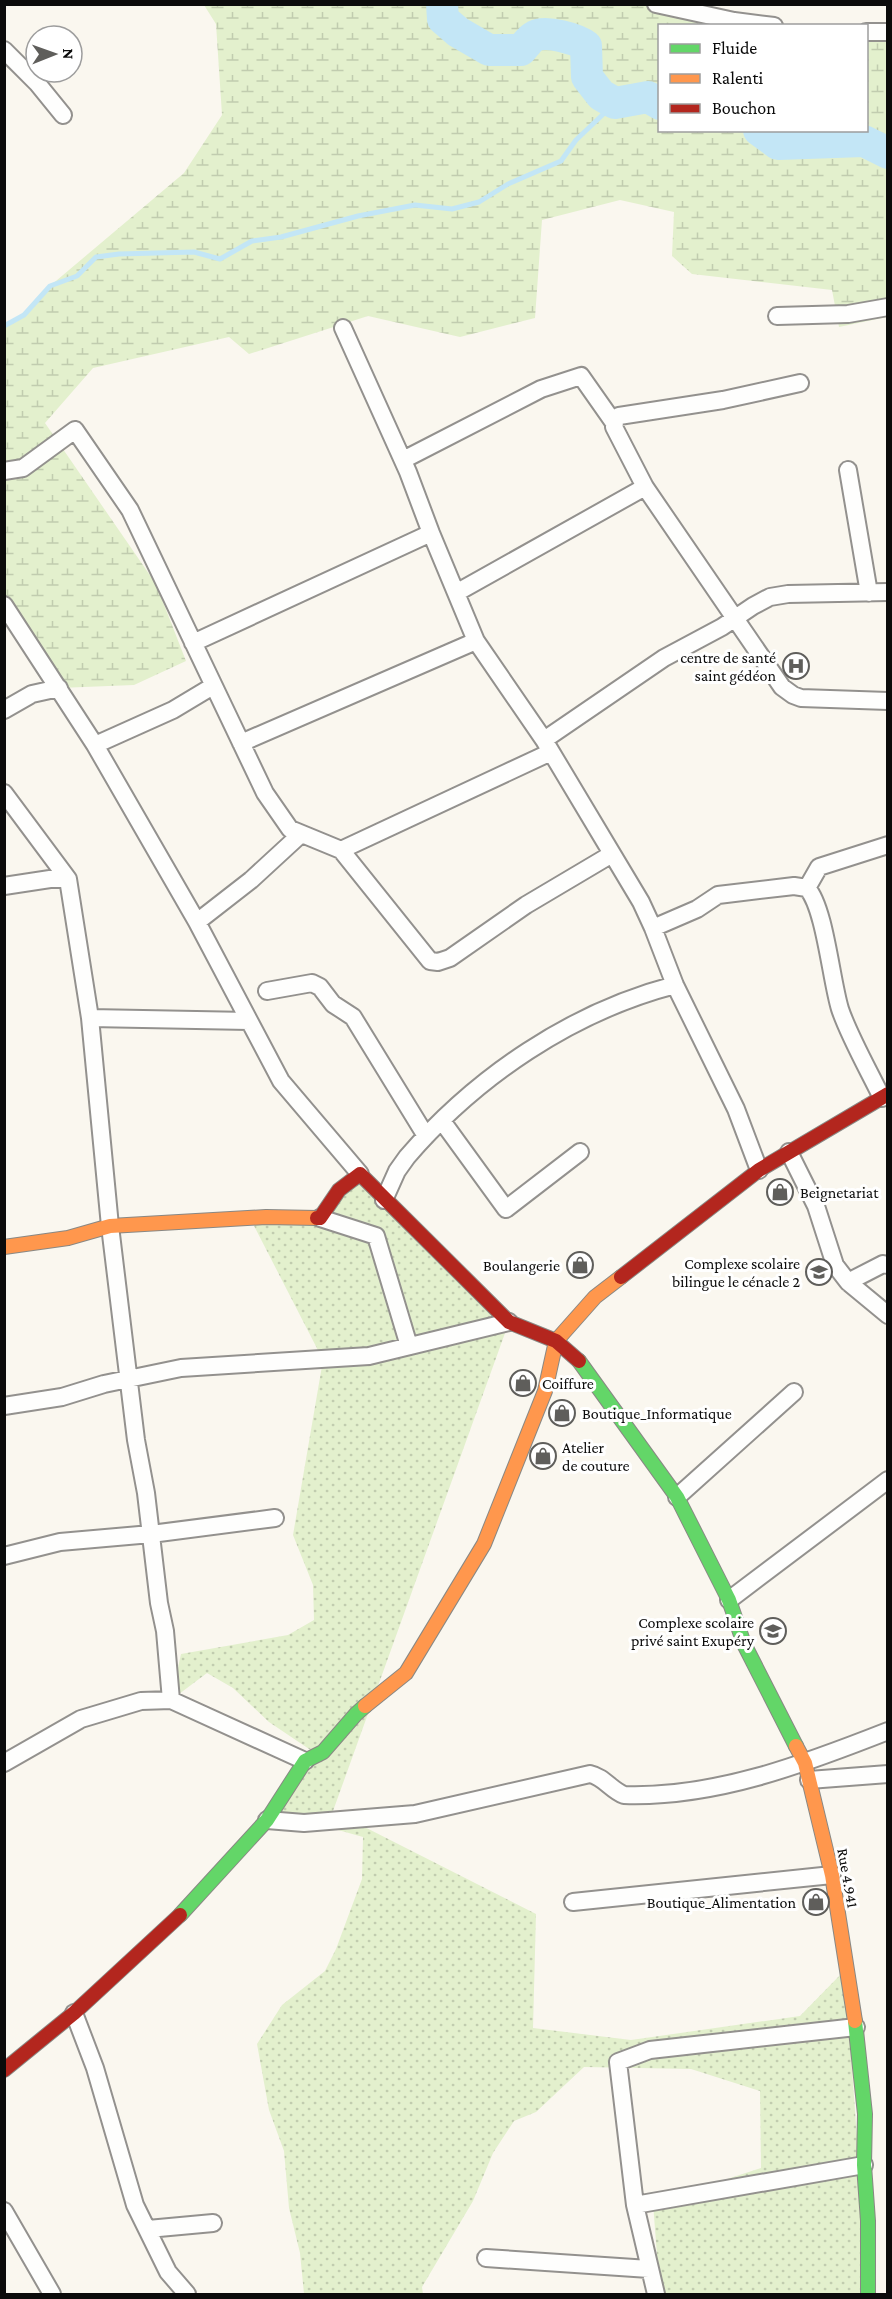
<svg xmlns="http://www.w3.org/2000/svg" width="892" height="2299" font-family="'Crimson Pro',serif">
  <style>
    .grass { fill: url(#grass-dots) }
    .wetland { fill: url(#wetland-marsh) }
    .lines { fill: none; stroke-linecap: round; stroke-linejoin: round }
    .stream { stroke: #c3e6f6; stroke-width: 5 }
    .river { stroke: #c3e6f6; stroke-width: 32 }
    .street-casing { stroke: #93918e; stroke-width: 20 }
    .fast-casing { stroke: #898884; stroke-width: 16 }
    .slow-casing { stroke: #898884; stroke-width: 16 }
    .jam-casing { stroke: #898884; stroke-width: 16 }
    .street { stroke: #fefefd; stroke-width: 16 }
    .fast { stroke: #63d668; stroke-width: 14 }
    .slow { stroke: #ff974d; stroke-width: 14 }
    .jam { stroke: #b3261e; stroke-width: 14 }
    .labels { text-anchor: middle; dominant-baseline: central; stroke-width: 6; stroke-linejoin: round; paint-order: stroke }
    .poi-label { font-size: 16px; fill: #0b0b0b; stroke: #fff; text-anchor: end }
    .street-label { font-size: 16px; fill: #0b0b0b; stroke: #fff }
  </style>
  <defs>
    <pattern id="grass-dots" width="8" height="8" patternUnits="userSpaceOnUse" patternTransform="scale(1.5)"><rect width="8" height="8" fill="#e3f0cd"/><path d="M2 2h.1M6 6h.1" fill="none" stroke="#c1ccaf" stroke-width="1.8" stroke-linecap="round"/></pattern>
    <pattern id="wetland-marsh" width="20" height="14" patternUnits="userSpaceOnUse" patternTransform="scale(1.5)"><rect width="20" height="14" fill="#e3f0cd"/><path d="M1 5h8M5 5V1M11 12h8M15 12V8" fill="none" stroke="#c1ccaf"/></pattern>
  </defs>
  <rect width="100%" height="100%" fill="#faf7ef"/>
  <!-- grass -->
  <path class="grass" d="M 360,1174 L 509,1322 L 333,1811 L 536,1914 L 533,2028 L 631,2040 L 800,2016 L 845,1970 L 868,2294 L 660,2294 L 653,2203 L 761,2168 L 760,2091 L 691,2069 L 584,2067 L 536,2112 L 514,2121 L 493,2153 L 473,2201 L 422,2287 L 423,2294 L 304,2294 L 300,2253 L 289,2208 L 284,2151 L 269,2110 L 257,2044 L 282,2005 L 325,1971 L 336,1949 L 362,1879 L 363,1837 L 267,1810 L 315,1753 L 269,1722 L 233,1688 L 207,1673 L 171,1700 L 181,1654 L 288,1635 L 314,1620 L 313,1585 L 293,1535 L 323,1360 L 250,1218 L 319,1218 Z"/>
  <!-- wetland -->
  <path class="wetland" d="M 656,4 L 774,25 L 660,26 L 660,130 L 866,130 L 867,32 L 887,32 L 887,317 L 839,327 L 832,290 L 692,274 L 672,256 L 674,212 L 620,200 L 542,220 L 535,318 L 460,337 L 368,316 L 249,354 L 229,337 L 93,368 L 45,423 L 156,584 L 186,661 L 134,685 L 59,688 L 5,613 L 4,326 L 24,315 L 50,286 L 184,173 L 222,115 L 216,24 L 204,5 Z"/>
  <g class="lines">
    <!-- stream -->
    <path class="stream" d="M 4,326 L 24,315 L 50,286 L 77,276 L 96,257 L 119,254 L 194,252 L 220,259 L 252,241 L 281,237 L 358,216 L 415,205 L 452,209 L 479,202 L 508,184 L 561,161 L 576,140 L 615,103"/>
    <!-- river -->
    <path class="river" d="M 442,4 L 443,19 L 458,32 L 489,50 L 521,50 C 525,46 529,39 535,36 C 546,30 577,39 586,46 L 587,77 L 601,95 L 615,103 L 648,97 L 660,104
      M 759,130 L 778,144 L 864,141 L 888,153"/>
    <defs>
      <path id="street" d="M 656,4 L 734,21 L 774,26
        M 866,32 L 888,32
        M 4,50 L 37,83 L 63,115
        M 777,316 L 848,314 L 888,307
        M 343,328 L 408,472 L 431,533 L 476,641 L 544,740 L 641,902 L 653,928 L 675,985 L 736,1109 L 759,1170
        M 800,383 L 723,400 L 619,416 L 616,418 L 614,427 L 645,487 L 782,687 L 793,695 L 801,698 L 888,701
        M 403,460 L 541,389 L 581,376 L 614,423
        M 848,470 L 869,593
        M 4,471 L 23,468 L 75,430 L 130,510 L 265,793 L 290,829 L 341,850 L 430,961 L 438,962 L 450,958 L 526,905 L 612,854
        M 456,593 L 645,487
        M 4,605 L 95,745 L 197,922 L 281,1081 L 360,1174
        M 193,643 L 431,533
        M 4,710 L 32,694 L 59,688
        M 544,740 L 664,658 L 722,627 L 753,606 L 770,597 L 788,594 L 888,592
        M 241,743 L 476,641
        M 95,745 L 173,710 L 213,686
        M 4,793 L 68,879 L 90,1018 L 110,1226 L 136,1440 L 146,1493 L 159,1603 L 165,1631 L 171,1700
        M 341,850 L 551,752
        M 4,886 L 50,879 L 68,879
        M 807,888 L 819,867 L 888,845
        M 197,922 L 251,880 L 301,834
        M 653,928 L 697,909 L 718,895 L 794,886 L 807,888 C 825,908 831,980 840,1009 C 849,1036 869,1071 882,1098
        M 267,991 L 312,983 L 320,987 L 333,1004 L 353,1017 L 426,1136
        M 90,1018 L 249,1021
        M 442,1121 L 506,1209 L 580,1152
        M 789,1152 L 816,1206 L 835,1265 L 848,1282 L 888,1315
        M 384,1200 L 397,1171 L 407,1157 C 476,1077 571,1012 675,985
        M 320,1218 L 376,1236 L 409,1346
        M 848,1282 L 883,1264 L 888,1265
        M 4,1406 L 62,1397 L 104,1384 L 181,1368 L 369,1356 L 509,1322
        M 677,1497 L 794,1392
        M 4,1556 L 60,1542 L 151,1534 L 275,1518
        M 729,1600 L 888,1480
        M 4,1763 L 81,1719 L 141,1701 L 171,1700 L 305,1761
        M 809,1780 L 888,1774
        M 267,1820 L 304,1823 L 415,1814 L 590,1774 C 604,1777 611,1790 624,1795 C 715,1798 804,1764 888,1731
        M 573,1902 L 832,1875
        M 74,2013 L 95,2068 L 135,2205 L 168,2272 L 187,2294
        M 635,2205 L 864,2165
        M 4,2211 L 52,2294
        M 148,2229 L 213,2223
        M 486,2258 L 649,2269
        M 656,2294 L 635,2205 L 618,2062 L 650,2050 L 856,2027"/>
      <path id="fast" d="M 579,1361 L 677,1497 L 729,1600 L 744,1644 L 796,1746
        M 180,1915 L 267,1820 L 305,1761 L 323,1752 L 356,1714 L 365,1706
        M 855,2021 L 865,2114 L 864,2165 L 868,2221 L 868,2294"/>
      <path id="slow" d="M 4,1247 L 68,1238 L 110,1226 L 266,1217 L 317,1218
        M 365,1706 L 406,1673 L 484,1544 L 545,1391 L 556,1341 L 595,1297 L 621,1277
        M 796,1746 L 805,1763 L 832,1875 L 855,2021"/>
      <path id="jam" d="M 317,1218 L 320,1218 L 339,1190 L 360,1174 L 509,1322 L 556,1341 L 579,1361
        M 621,1277 L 759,1170 L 888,1094
        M 4,2070 L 74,2013 L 180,1915"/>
    </defs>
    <!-- street casing -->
    <use href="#street" class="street-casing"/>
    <!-- fast casing -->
    <use href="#fast" class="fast-casing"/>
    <!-- slow casing -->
    <use href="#slow" class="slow-casing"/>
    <!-- jam casing -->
    <use href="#jam" class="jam-casing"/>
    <!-- street -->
    <use href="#street" class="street"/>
    <!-- fast -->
    <use href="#fast" class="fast"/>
    <!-- slow -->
    <use href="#slow" class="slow"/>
    <!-- jam -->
    <use href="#jam" class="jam"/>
  </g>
  <!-- icons -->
  <defs>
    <symbol id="hospital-ring" viewBox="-11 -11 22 22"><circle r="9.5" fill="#fff" stroke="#5f5e5b" stroke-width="1.5"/><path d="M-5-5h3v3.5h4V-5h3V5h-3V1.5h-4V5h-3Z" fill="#5f5e5b"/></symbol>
    <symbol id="shop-ring" viewBox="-11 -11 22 22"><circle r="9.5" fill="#fff" stroke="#5f5e5b" stroke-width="1.5"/><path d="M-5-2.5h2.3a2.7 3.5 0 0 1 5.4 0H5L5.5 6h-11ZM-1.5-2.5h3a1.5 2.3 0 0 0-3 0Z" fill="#5f5e5b"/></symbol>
    <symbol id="school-ring" viewBox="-11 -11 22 22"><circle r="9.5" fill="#fff" stroke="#5f5e5b" stroke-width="1.5"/><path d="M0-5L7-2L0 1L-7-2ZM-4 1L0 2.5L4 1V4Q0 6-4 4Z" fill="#5f5e5b"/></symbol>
  </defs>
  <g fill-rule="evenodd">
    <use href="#hospital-ring" x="781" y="651" width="30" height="30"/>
    <use href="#shop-ring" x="765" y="1177" width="30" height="30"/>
    <use href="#shop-ring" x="565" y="1250" width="30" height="30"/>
    <use href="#school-ring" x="804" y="1257" width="30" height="30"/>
    <use href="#shop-ring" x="508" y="1368" width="30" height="30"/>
    <use href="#shop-ring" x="547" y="1398" width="30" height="30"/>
    <use href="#shop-ring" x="528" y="1441" width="30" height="30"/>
    <use href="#school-ring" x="758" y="1616" width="30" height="30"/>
    <use href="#shop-ring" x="801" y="1887" width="30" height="30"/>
  </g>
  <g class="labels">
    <!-- poi labels -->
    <g class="poi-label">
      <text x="776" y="657">centre de santé<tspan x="776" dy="18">saint gédéon</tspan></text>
      <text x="800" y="1192" text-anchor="start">Beignetariat</text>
      <text x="800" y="1263">Complexe scolaire<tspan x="800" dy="18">bilingue le cénacle 2</tspan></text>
      <text x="560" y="1265">Boulangerie</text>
      <text x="542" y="1383" text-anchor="start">Coiffure</text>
      <text x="582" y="1413" text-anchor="start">Boutique_Informatique</text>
      <text x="562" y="1447" text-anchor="start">Atelier<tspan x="562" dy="18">de couture</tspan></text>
      <text x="754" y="1622">Complexe scolaire<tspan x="754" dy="18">privé saint Exupéry</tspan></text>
      <text x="796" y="1902">Boutique_Alimentation</text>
    </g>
    <!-- street labels -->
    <g class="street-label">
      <text transform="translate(848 1878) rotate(80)">Rue 4.941</text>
    </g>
  </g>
  <!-- border -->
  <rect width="892" height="2299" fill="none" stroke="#0b0b0b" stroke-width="12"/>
  <!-- legend -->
  <rect x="658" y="24" width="210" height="108" fill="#ffffff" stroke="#9d9d9d" stroke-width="1.5"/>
  <rect x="670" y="44" width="30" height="9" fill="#63d668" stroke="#9d9d9d" stroke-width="1.5"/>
  <text x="712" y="54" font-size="18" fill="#0b0b0b">Fluide</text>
  <rect x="670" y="74" width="30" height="9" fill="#ff974d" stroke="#9d9d9d" stroke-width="1.5"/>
  <text x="712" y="84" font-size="18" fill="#0b0b0b">Ralenti</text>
  <rect x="670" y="104" width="30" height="9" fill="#b3261e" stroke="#9d9d9d" stroke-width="1.5"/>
  <text x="712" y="114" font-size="18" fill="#0b0b0b">Bouchon</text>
  <!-- north arrow -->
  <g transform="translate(54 54) rotate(89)"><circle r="28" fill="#ffffff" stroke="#9d9d9d" stroke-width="1.5"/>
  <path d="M0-4.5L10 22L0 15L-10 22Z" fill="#5f5e5b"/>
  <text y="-9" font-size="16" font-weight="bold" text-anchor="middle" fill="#0b0b0b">N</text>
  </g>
</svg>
